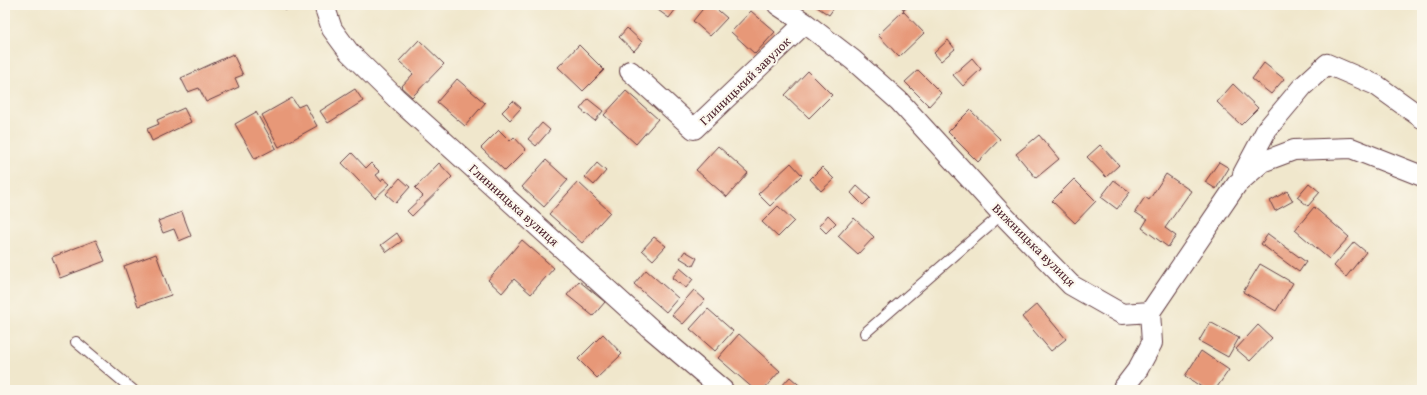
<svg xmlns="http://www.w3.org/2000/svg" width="1427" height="395" font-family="'Gentium Book Plus',serif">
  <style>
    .building { fill: #e79878 }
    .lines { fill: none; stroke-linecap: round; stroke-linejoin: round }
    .service-casing { stroke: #633d43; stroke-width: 12 }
    .minor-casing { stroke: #633d43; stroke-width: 22 }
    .service { stroke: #fff; stroke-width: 10 }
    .minor { stroke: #fff; stroke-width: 20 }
    .labels { text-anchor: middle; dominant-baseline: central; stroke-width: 4; stroke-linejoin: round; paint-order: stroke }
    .street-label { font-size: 13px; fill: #4a1f2b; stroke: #fbf7ec }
  </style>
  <rect width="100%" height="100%" fill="#fbf7ec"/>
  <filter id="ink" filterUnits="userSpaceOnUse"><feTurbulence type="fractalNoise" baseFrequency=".025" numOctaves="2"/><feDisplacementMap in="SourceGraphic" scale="8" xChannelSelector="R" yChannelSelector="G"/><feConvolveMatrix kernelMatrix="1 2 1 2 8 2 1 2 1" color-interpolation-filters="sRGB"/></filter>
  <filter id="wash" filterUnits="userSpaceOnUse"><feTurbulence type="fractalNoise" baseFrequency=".012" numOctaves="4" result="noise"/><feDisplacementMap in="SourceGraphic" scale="16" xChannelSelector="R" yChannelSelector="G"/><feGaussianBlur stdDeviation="0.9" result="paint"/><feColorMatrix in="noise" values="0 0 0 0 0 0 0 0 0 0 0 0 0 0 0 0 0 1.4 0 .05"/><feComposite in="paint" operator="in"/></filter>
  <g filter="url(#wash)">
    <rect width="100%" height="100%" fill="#f0e7cc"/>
    <g id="blocks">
      <!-- building -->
      <path class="building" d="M 282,5 L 293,5 L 286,10 Z
        M 651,5 L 679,5 L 669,18 Z
        M 706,5 L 712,5 L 727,18 L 710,36 L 693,21 Z
        M 814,5 L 836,5 L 829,15 Z
        M 900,5 L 910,5 L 904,10 Z
        M 751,11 L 775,32 L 755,54 L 731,32 Z
        M 903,11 L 924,33 L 899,57 L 878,35 Z
        M 627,28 L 642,42 L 634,51 L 619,37 Z
        M 419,40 L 444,64 L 412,97 L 401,87 L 413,74 L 399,61 Z
        M 948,40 L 955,49 L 941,61 L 934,53 Z
        M 579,45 L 604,70 L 583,91 L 558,67 Z
        M 233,54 L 243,75 L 235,78 L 239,87 L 206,102 L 199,88 L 188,92 L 181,78 Z
        M 972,58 L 981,69 L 963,86 L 953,75 Z
        M 1264,63 L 1284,79 L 1271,94 L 1252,79 Z
        M 918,70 L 941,93 L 929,106 L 905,82 Z
        M 808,71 L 832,95 L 809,118 L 785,95 Z
        M 457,79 L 485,103 L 465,126 L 437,102 Z
        M 1233,84 L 1258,108 L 1241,125 L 1217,102 Z
        M 355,89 L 363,101 L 328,123 L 320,111 Z
        M 626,91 L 658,119 L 636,144 L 604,115 Z
        M 292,98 L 298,107 L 305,104 L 317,126 L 279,147 L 262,115 Z
        M 588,99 L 603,111 L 595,121 L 580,109 Z
        M 513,101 L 521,108 L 510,120 L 502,112 Z
        M 184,108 L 191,122 L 152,141 L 147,129 L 159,124 L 157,120 Z
        M 970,110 L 1000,139 L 978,162 L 948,132 Z
        M 256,112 L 276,148 L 255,159 L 235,124 Z
        M 542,123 L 550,130 L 536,146 L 528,139 Z
        M 499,130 L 510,141 L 514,137 L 526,150 L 505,171 L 481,148 Z
        M 1039,135 L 1059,159 L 1036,178 L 1016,154 Z
        M 1100,145 L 1119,165 L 1106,177 L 1087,157 Z
        M 718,146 L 748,173 L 727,197 L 696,170 Z
        M 352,153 L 366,168 L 371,163 L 380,172 L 376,175 L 381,181 L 383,178 L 390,184 L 375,198 L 342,163 Z
        M 546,160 L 568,180 L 544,207 L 522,187 Z
        M 1219,162 L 1229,168 L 1216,189 L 1205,182 Z
        M 439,163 L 452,177 L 412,216 L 407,211 L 423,196 L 415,188 Z
        M 597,163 L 606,171 L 594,185 L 585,177 Z
        M 791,163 L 802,175 L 770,206 L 758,194 Z
        M 822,167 L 834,179 L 821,191 L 810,179 Z
        M 1166,174 L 1191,191 L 1165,228 L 1176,236 L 1168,247 L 1142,228 L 1147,220 L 1135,212 L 1145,197 L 1149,200 Z
        M 400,178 L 410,187 L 396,203 L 386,194 Z
        M 1074,179 L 1096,201 L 1075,223 L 1052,201 Z
        M 1114,180 L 1130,192 L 1117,209 L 1101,197 Z
        M 578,182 L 610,212 L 582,243 L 549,214 Z
        M 1309,183 L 1320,192 L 1308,206 L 1297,197 Z
        M 857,186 L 870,198 L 863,205 L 851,193 Z
        M 1287,191 L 1293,201 L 1275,211 L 1270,201 Z
        M 778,206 L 794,221 L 778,237 L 762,222 Z
        M 1314,207 L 1349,237 L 1329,259 L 1295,230 Z
        M 182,212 L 191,236 L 179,241 L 174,229 L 163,233 L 158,221 Z
        M 828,215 L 836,223 L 826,233 L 819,226 Z
        M 854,218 L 874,237 L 858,254 L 838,236 Z
        M 397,233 L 402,241 L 387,252 L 381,245 Z
        M 1268,234 L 1306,262 L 1299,272 L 1261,244 Z
        M 654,237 L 666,246 L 653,260 L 642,250 Z
        M 96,240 L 105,261 L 60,278 L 52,257 Z
        M 522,240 L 554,268 L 531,294 L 514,279 L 502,293 L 488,280 Z
        M 1354,242 L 1366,252 L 1346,277 L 1334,266 Z
        M 685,251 L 697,258 L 693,266 L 680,258 Z
        M 156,254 L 171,295 L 138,306 L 124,266 Z
        M 1260,264 L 1293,283 L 1276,311 L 1243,292 Z
        M 680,268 L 693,279 L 686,288 L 672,278 Z
        M 646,270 L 678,298 L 666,312 L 634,284 Z
        M 579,281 L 605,302 L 593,316 L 567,295 Z
        M 694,290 L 705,300 L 683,324 L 672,315 Z
        M 1037,304 L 1066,339 L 1051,351 L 1022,317 Z
        M 708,309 L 733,331 L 715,351 L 690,329 Z
        M 1210,322 L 1239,338 L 1228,357 L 1199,341 Z
        M 1258,325 L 1272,338 L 1250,361 L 1236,349 Z
        M 603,334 L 622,354 L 597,378 L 578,359 Z
        M 739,334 L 780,371 L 763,390 L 755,390 L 718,358 Z
        M 1201,351 L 1229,370 L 1215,390 L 1206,390 L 1185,376 Z
        M 790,377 L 805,390 L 778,390 Z"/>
    </g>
  </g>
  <g filter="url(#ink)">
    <use href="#blocks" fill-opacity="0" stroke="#633d43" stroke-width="1"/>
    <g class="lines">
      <defs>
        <path id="service" d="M 865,333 L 1002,214
          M 76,342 L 133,390"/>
        <path id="minor" d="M 324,5 L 332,29 L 349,52 L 396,98 L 650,328 L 723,390
          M 778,5 L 805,23 L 853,60 L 899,101 L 1002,214 L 1071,285 L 1122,314 L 1150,312 L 1237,184 L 1262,162 L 1294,150 L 1351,148 L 1422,176
          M 630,71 L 694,129 L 805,23
          M 1243,174 L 1267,129 L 1303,86 L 1327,64 L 1376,85 L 1422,118
          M 1122,390 L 1138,369 L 1152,343 L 1150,312"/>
      </defs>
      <!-- service casing -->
      <use href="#service" class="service-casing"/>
      <!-- minor casing -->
      <use href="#minor" class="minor-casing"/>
      <!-- service -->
      <use href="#service" class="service"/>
      <!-- minor -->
      <use href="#minor" class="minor"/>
    </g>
  </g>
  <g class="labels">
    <!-- street labels -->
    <g class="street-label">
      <text transform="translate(745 81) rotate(-44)">Глиницький завулок</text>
      <text transform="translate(514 205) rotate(42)">Глинницька вулиця</text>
      <text transform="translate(1034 245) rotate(45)">Вижницька вулиця</text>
    </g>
  </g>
  <!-- margin -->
  <rect width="1427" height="395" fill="none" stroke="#fbf7ec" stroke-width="20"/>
</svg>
